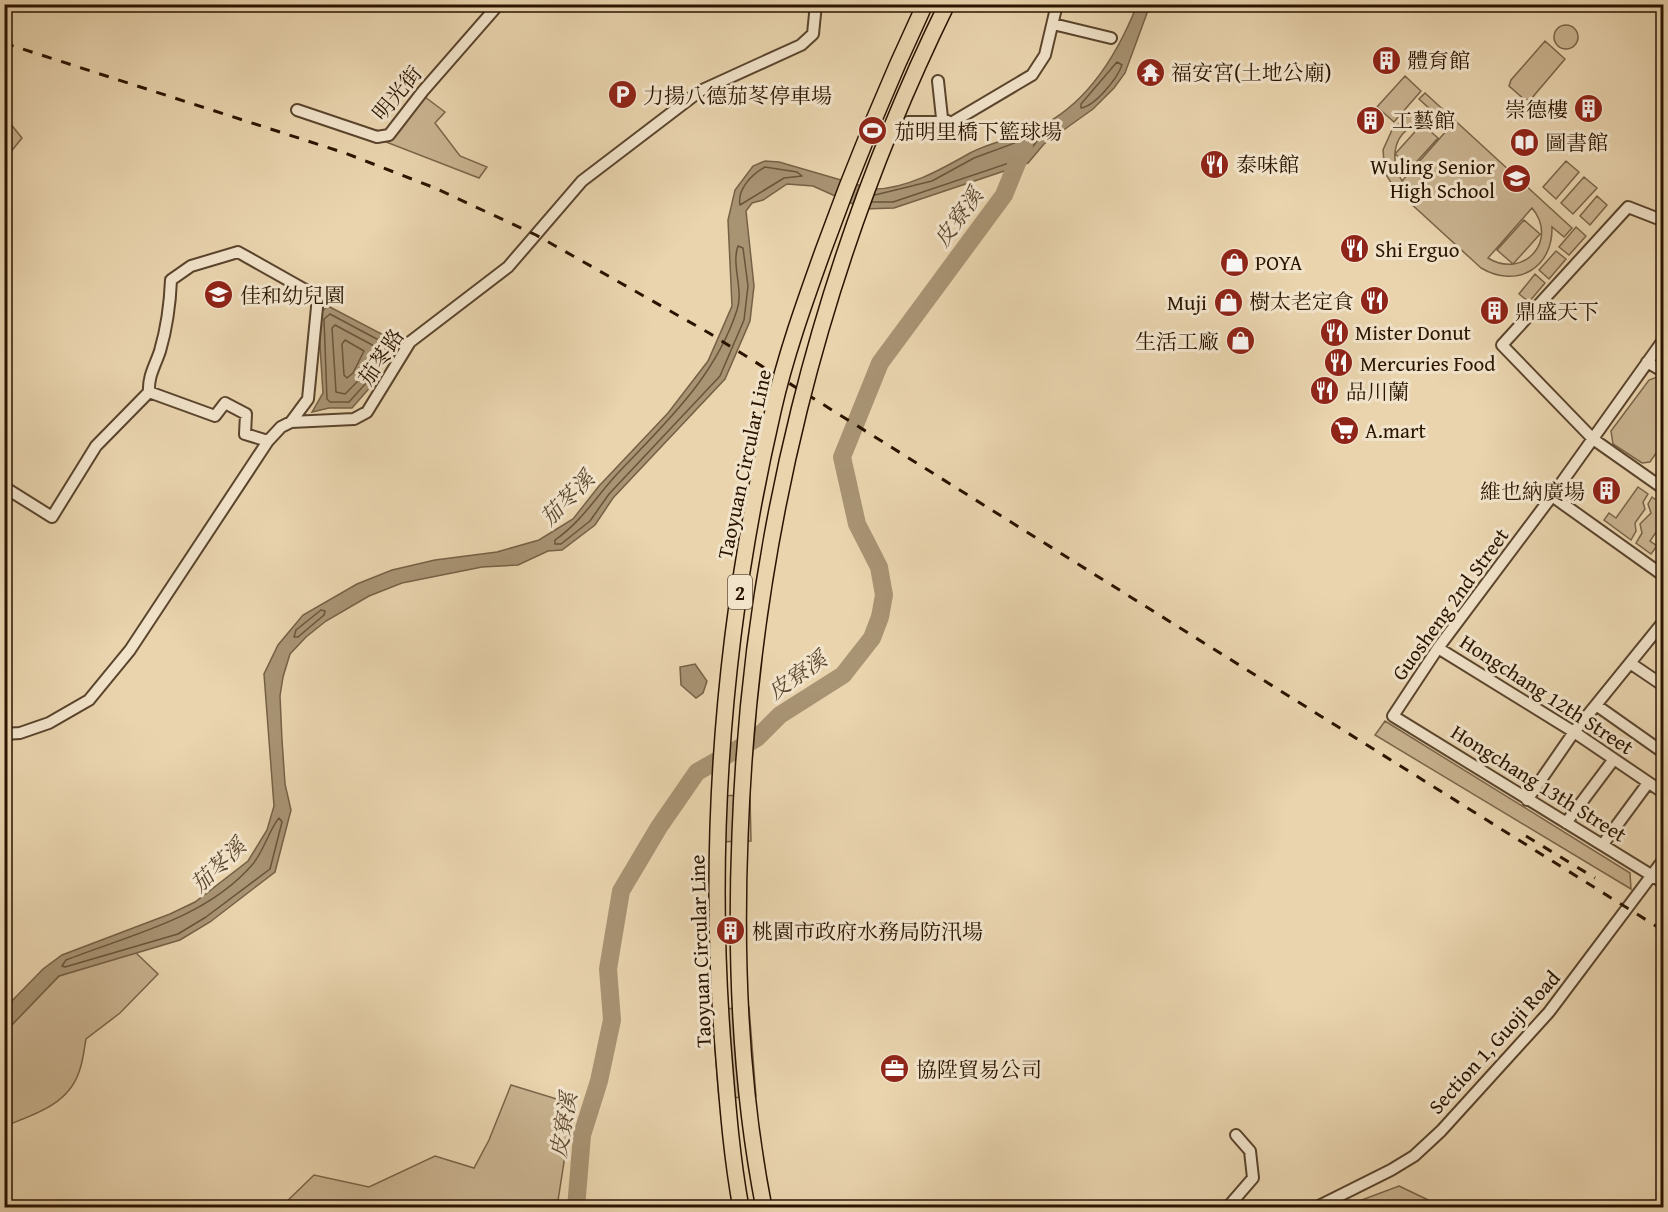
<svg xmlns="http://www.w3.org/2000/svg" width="1668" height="1212" font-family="'Gentium Book Plus','Noto Serif TC',serif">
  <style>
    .green { fill: #c9b390; stroke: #7a6448; stroke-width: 1.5; fill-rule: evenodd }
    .water { fill: #a89373; stroke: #766045; stroke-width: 1.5 }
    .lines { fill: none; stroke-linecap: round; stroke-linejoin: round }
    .shore { stroke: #69543a; stroke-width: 1.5 }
    .river { stroke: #a89373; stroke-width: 18 }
    .minor-casing { stroke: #5a442c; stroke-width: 14 }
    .minor { stroke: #f1e3ca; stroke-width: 10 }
    .rail { stroke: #2a1400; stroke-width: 3; stroke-dasharray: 10 10; stroke-linecap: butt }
    .highway-bridge-casing { stroke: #2a1400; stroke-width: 18; stroke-linecap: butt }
    .highway-bridge { stroke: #e9d4ae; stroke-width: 15 }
    .labels { text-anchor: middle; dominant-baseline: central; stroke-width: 6; stroke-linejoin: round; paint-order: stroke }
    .shield { fill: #f1e3ca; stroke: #66523d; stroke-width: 1.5 }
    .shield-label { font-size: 20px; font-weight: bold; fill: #2a1400 }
    .poi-label { font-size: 21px; fill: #2a1400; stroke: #f1e3ca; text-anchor: start }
    .street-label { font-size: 21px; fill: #2a1400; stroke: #f1e3ca }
    .water-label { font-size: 22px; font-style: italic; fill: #5c472e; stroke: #f1e3ca }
  </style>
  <rect width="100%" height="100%" fill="#e9d4ae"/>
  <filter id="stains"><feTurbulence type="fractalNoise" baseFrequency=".00333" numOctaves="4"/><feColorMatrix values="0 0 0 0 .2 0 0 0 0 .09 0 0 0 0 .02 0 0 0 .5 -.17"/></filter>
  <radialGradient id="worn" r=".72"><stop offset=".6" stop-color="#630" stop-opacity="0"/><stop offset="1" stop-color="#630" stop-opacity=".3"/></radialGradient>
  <!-- green -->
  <path class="green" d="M1554 37a12 12 0 1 1 24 0a12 12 0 1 1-24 0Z
    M 1545,41 L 1565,59 L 1531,99 L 1525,100 L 1509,86 L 1511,80 Z
    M 1405,76 L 1421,91 L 1394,122 L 1377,107 Z
    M 1425,93 L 1572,228 L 1564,237 L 1552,227 C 1553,268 1517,289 1481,268 L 1395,189 L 1385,173 L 1383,150 L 1392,130 L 1406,117 L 1424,110 L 1432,111 L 1419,99 ZM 1421,123 L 1435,123 L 1448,129 L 1402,181 C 1389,158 1393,131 1421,123 ZM 1532,208 C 1559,240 1524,280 1488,258 Z
    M 425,97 L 445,112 L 435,123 L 460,156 L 487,167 L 479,178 L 386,142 Z
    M 5,117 L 22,138 L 5,159 L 4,159 Z
    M 1422,124 L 1438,138 L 1411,168 L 1395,154 Z
    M 1566,161 L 1579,172 L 1556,199 L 1543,187 Z
    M 1584,177 L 1597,188 L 1573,214 L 1561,203 Z
    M 1597,196 L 1607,205 L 1590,225 L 1580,216 Z
    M 1524,220 L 1540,234 L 1513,264 L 1497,250 Z
    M 1576,227 L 1586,236 L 1569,255 L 1559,247 Z
    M 1556,251 L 1566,259 L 1549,279 L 1539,270 Z
    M 1535,274 L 1545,283 L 1529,302 L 1519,294 Z
    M 1657,377 L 1663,382 L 1663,443 L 1650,462 L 1642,463 L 1613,444 L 1611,431 L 1649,380 Z
    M 1638,487 L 1648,494 L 1643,502 L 1645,509 L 1635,523 L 1636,531 L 1631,540 L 1604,520 L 1609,513 L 1616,518 Z
    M 1652,497 L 1663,505 L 1663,522 L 1650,541 L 1657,546 L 1651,554 L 1636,543 L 1642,533 L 1640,524 L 1651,513 L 1648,504 Z
    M 1385,721 L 1630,873 L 1631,889 L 1375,735 Z
    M 750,795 L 751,841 L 714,842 L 713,796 Z
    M 135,952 L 158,974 L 120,1013 L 86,1039 C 84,1050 83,1062 79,1072 C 68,1105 33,1115 5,1126 L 5,1032 L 59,976 Z
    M 749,1007 L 756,1096 L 719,1099 L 712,1010 Z
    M 511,1085 L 573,1104 L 557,1207 L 281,1207 L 314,1175 L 369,1187 L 435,1156 L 474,1168 L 489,1140 Z
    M 1399,1186 L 1443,1207 L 1343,1207 Z"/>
  <!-- water -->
  <path class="water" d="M 1137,5 L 1150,5 L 1125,73 L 1114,88 L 1093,109 L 1044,144 L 1028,163 L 894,208 L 864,209 L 813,186 L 787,184 L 763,200 L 752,203 L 746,211 L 754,286 L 750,321 L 725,379 L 613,498 L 595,525 L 562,550 L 548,551 L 518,565 L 482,567 L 402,583 L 369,596 L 326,621 L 306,637 L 290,654 L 283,677 L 280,696 L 282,740 L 285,784 L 291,810 L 275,872 L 210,922 L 180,940 L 59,976 L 5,1032 L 5,1008 L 43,969 L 62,955 L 170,914 L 195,902 L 248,861 L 267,830 L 274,806 L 264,674 L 278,645 L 303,615 L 357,584 L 392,570 L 435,560 L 497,552 L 539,540 L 573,519 L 599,486 L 668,413 L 708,361 L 732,306 L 728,220 L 735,190 L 753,166 L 765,161 L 779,162 L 872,189 C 905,190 942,169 970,153 C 991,142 1017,138 1039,127 C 1087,104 1118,53 1137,5 Z
    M 328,306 L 395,341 L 372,385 L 352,408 L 329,408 L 312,412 L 323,393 L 318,315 Z
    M 695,664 L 707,681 L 703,693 L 696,698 L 681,685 L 680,667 Z"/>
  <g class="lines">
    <!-- shore -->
    <path class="shore" d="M 1117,62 L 1122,65 C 1117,79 1095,106 1081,108 L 1081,104 Z
      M 765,167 L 797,172 L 802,176 L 784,178 L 740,205 C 737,189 752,174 765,167 Z
      M 872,202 L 893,202 L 1024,158 L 1040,137 L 1036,135 L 974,158 L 932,181 L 875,195
      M 738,246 L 743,248 L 748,286 L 744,320 L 720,376 L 609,494 L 590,521 L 561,544 L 555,544 L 555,540 C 581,522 596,497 617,474 C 665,423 715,378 737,310 C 744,290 731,265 738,246 Z
      M 330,314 L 386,344 L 367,382 L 349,402 L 330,402 L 327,399 L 324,319 Z
      M 335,325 L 376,347 L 361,378 L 345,394 L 336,392 L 332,328 Z
      M 345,340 L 364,351 L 353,373 L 347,378 L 344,375 L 342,344 Z
      M 321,610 L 325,611 L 324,615 L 298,637 L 294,637 L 296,630 Z
      M 279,818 L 282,822 L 270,869 L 206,917 L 178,934 L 65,967 L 62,966 L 66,960 C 129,935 205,919 252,865 C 263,853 270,828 279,818 Z"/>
    <!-- river -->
    <path class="river" d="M 576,1208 L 582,1135 L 599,1081 L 612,1020 L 608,969 L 621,891 L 659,827 L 697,772 L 757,738 L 780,715 L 843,675 L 872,638 L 880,617 L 884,595 L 879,567 L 857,524 L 842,457 L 880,363 L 1004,195 L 1024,146"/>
    <defs>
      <path id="minor" d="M 1053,24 L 1111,38
        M 938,81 L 942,118 L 951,123 L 1032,75 L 1045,55 L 1057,4
        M 297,110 L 377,137 L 389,135 L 423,91 L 499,4
        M 908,122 L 948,122
        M 1664,221 L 1628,207 L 1502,345 L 1593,439 L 1664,489
        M 1664,339 L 1552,496 L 1438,648 L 1393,716 L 1664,883
        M 1647,362 L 1664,372
        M 149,392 C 148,376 155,366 160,351 C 167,327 170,305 171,280 L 191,266 L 238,252 L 318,297 L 308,399 L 291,422
        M 4,487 L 52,517 L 96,446 L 149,392 L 215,416 L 225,403 L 246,414 L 245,434 L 268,441
        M 1552,496 L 1664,576
        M 1438,648 L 1574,732 L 1664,793
        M 1630,663 L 1664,686
        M 1596,705 L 1664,753
        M 4,734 L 20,733 L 49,723 L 89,700 L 130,650 L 268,441 L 281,427 L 291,422 L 354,419 L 367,412 L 410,342 L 508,267 L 582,181 L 700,91 L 801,45 L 813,34 L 816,4
        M 1527,800 L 1574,732 L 1664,621
        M 1566,823 L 1614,759
        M 1606,840 L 1648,783
        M 1227,1208 L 1253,1178 L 1250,1151 L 1236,1135
        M 1315,1208 L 1391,1170 L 1414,1156 L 1441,1131 L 1549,1012 L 1664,859"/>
    </defs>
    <!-- minor casing -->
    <use href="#minor" class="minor-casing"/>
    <!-- minor -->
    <use href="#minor" class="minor"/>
    <!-- rail -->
    <path class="rail" d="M 4,43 L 345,153 L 435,188 L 536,235 L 709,333 L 1664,931
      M 1526,836 L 1595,878"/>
    <defs>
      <path id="highway-bridge" d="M 741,1208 C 732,1159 728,1109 724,1059 C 706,843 724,623 773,411 C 785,357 804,304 823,251 C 853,168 887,85 925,4
        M 764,1208 C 740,1086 735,960 740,836 C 750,547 819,265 947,4"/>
    </defs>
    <!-- highway-bridge casing -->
    <use href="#highway-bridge" class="highway-bridge-casing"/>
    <!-- highway-bridge -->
    <use href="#highway-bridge" class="highway-bridge"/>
  </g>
  <!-- icons -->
  <defs>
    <symbol id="building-disc" viewBox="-11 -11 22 22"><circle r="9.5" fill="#8f2418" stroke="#f1e3ca"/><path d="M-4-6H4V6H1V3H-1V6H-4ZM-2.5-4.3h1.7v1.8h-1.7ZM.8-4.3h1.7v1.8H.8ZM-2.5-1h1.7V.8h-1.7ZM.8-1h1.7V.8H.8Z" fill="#fff"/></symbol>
    <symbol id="temple-disc" viewBox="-11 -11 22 22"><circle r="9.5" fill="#8f2418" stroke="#f1e3ca"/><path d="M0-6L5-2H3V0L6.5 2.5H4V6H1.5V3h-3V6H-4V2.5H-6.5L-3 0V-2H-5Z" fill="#fff"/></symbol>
    <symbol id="parking-disc" viewBox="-11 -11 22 22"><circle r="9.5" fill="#8f2418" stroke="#f1e3ca"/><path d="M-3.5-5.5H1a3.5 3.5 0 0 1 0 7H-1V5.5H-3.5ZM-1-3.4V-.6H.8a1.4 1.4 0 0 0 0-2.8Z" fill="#fff"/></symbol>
    <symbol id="stadium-disc" viewBox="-11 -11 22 22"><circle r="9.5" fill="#8f2418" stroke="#f1e3ca"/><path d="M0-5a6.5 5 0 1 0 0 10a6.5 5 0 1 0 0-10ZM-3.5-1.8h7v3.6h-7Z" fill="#fff"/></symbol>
    <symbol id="library-disc" viewBox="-11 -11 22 22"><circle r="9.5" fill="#8f2418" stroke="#f1e3ca"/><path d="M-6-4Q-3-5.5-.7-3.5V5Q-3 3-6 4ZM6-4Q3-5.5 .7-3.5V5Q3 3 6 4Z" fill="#fff"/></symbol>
    <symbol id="restaurant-disc" viewBox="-11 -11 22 22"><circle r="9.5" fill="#8f2418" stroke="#f1e3ca"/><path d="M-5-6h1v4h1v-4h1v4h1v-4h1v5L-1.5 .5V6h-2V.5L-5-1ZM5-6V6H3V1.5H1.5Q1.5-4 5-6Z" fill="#fff"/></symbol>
    <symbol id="school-disc" viewBox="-11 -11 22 22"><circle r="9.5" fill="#8f2418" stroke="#f1e3ca"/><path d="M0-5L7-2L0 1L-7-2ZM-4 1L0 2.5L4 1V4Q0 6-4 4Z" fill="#fff"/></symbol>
    <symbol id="shop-disc" viewBox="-11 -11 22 22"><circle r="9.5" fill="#8f2418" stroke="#f1e3ca"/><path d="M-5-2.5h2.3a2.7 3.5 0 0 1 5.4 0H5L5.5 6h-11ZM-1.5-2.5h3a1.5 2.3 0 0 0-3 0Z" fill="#fff"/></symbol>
    <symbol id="supermarket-disc" viewBox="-11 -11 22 22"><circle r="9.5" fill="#8f2418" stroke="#f1e3ca"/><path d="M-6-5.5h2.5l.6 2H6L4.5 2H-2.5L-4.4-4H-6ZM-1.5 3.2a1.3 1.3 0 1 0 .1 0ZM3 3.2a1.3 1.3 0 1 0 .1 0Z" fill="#fff"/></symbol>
    <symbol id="office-disc" viewBox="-11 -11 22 22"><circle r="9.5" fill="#8f2418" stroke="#f1e3ca"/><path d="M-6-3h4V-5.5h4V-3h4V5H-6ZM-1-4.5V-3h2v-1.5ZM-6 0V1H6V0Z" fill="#fff"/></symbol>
  </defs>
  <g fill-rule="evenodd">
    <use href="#building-disc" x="1370" y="44" width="33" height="33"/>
    <use href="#temple-disc" x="1134" y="56" width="33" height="33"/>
    <use href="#parking-disc" x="606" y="78" width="33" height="33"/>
    <use href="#building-disc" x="1572" y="92" width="33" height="33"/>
    <use href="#building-disc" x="1354" y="104" width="33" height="33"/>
    <use href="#stadium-disc" x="856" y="114" width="33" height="33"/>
    <use href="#library-disc" x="1508" y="126" width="33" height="33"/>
    <use href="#restaurant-disc" x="1198" y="148" width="33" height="33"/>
    <use href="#school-disc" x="1500" y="162" width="33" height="33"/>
    <use href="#restaurant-disc" x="1338" y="232" width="33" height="33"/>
    <use href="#shop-disc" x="1218" y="246" width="33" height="33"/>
    <use href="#school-disc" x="202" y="278" width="33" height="33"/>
    <use href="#restaurant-disc" x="1358" y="284" width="33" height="33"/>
    <use href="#shop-disc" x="1212" y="286" width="33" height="33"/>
    <use href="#building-disc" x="1478" y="294" width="33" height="33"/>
    <use href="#restaurant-disc" x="1318" y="316" width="33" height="33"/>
    <use href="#shop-disc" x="1224" y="324" width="33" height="33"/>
    <use href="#restaurant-disc" x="1322" y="346" width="33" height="33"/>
    <use href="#restaurant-disc" x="1308" y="374" width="33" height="33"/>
    <use href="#supermarket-disc" x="1328" y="414" width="33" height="33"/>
    <use href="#building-disc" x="1590" y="474" width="33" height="33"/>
    <use href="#building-disc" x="714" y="914" width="33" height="33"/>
    <use href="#office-disc" x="878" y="1052" width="33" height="33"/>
  </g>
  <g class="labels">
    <!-- shield labels -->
    <rect class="shield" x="728" y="575" width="24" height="34" rx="4.5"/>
    <g class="shield-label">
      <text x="740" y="592">2</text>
    </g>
    <!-- poi labels -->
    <g class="poi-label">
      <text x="1407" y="60">體育館</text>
      <text x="1171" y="72">福安宮(土地公廟)</text>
      <text x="643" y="95">力揚八德茄苳停車場</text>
      <text x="1568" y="109" text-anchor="end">崇德樓</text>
      <text x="1392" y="120">工藝館</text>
      <text x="894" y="131">茄明里橋下籃球場</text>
      <text x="1545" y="142">圖書館</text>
      <text x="1236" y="164">泰味館</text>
      <text x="1495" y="166" text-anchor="end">Wuling Senior<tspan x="1495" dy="24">High School</tspan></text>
      <text x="1375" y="249">Shi Erguo</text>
      <text x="1255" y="262">POYA</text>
      <text x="240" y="295">佳和幼兒園</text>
      <text x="1354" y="301" text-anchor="end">樹太老定食</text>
      <text x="1207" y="302" text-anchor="end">Muji</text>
      <text x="1515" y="311">鼎盛天下</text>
      <text x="1355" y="332">Mister Donut</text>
      <text x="1219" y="341" text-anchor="end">生活工廠</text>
      <text x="1360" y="363">Mercuries Food</text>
      <text x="1346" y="391">品川蘭</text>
      <text x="1365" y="430">A.mart</text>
      <text x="1585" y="491" text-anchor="end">維也納廣場</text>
      <text x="752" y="931">桃園市政府水務局防汛場</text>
      <text x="916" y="1069">協陞貿易公司</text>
    </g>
    <!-- street labels -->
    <g class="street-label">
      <text transform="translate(397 93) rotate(-50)">明光街</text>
      <text transform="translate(381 357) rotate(-56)">茄苳路</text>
      <text transform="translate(744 464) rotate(-78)">Taoyuan Circular Line</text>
      <text transform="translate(1450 604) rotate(-54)">Guosheng 2nd Street</text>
      <text transform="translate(1547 694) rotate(33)">Hongchang 12th Street</text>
      <text transform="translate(1539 783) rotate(32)">Hongchang 13th Street</text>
      <text transform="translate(700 951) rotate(-92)">Taoyuan Circular Line</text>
      <text transform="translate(1494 1042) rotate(-48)">Section 1, Guoji Road</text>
    </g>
    <!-- water labels -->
    <g class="water-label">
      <text transform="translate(958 217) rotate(-54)">皮寮溪</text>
      <text transform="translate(567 498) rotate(-46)">茄苳溪</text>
      <text transform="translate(797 675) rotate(-35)">皮寮溪</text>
      <text transform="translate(218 865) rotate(-44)">茄苳溪</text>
      <text transform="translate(563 1125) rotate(-80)">皮寮溪</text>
    </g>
  </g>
  <!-- margin -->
  <rect width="1668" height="1212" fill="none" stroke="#e9d4ae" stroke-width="24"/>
  <rect x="6" y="6" width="1656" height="1200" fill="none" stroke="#2a1400" stroke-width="3"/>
  <rect x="12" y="12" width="1644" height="1188" fill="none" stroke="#2a1400" stroke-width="1.5"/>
  <rect width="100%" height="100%" filter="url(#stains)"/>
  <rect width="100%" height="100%" fill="url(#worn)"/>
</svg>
